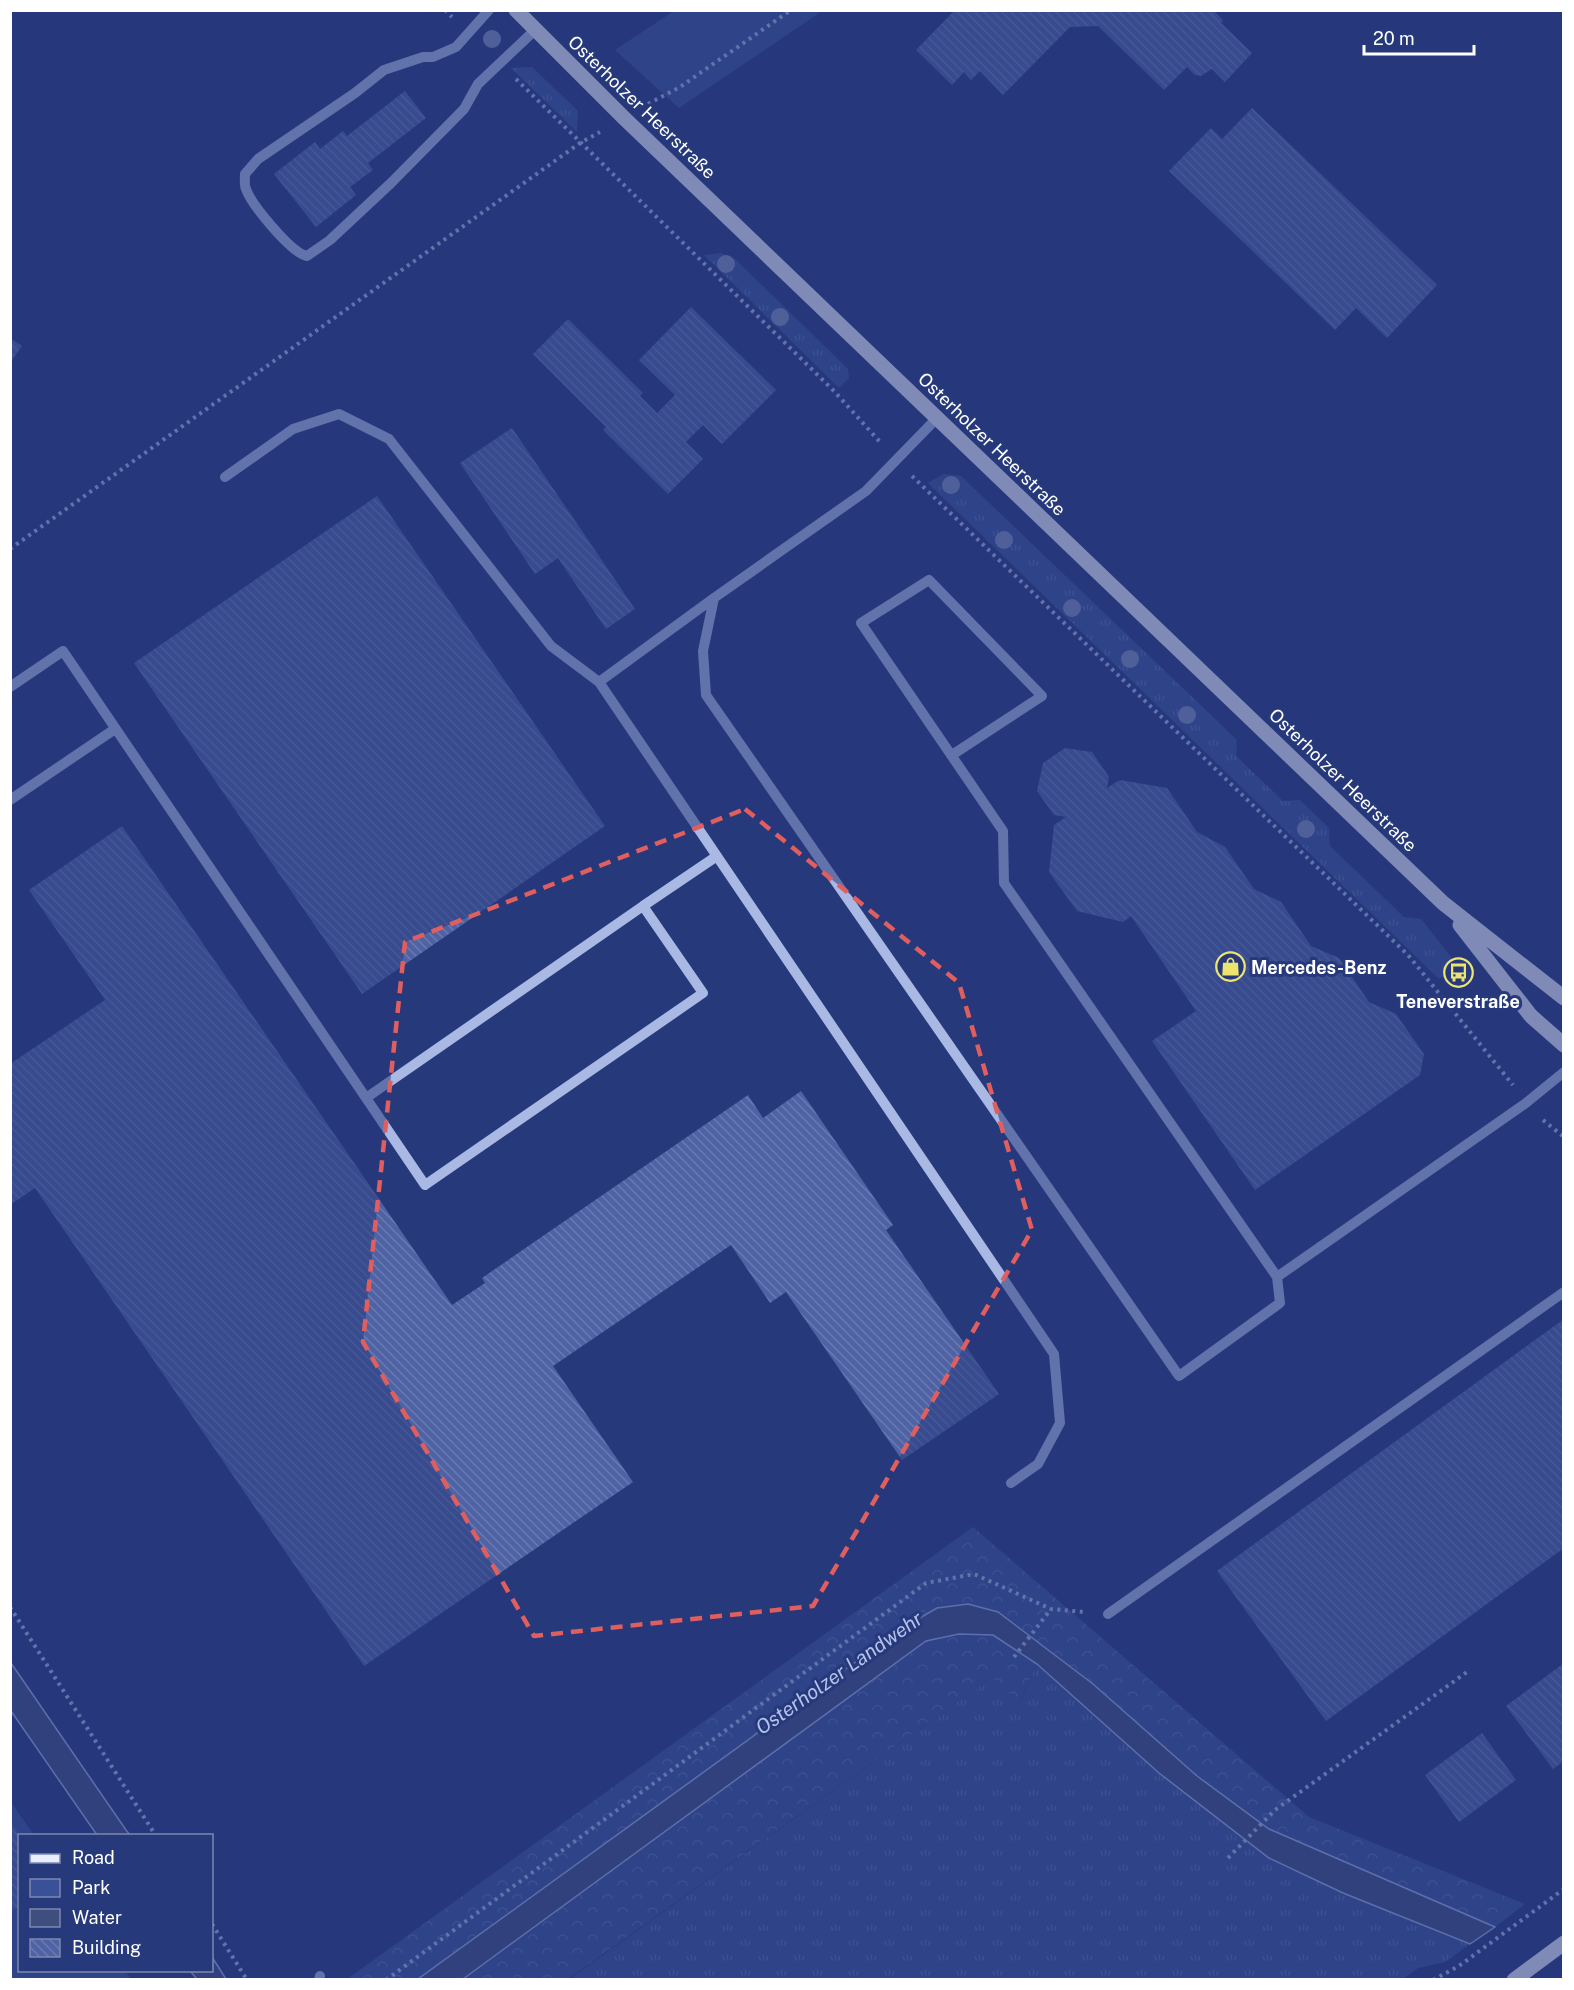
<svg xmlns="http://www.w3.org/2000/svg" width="1574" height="1990" font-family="'Public Sans',sans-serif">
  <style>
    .grass { fill: url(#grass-tufts) }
    .forest { fill: url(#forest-crowns) }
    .green { fill: #3a5199 }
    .water { fill: #3f4d7f; stroke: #9eb0e5; stroke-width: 1.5 }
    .building { fill: url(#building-back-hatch) }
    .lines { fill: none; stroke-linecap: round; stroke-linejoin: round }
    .path { stroke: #aab8e4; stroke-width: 4; stroke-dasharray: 3 4.5; stroke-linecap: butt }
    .minor { stroke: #aab8e4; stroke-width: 10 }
    .major { stroke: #eaedfc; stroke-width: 15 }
    .tram { stroke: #fff; stroke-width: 1.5 }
    .tree { fill: #828fbe }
    .marked { fill: none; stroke: #e05e5e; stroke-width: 4.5; stroke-dasharray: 12 8; stroke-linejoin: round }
    .labels { text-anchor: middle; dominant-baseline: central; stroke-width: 6; stroke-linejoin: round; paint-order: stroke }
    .street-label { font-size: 18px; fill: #fff; stroke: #26397b }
    .poi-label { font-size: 18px; font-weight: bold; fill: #fff; stroke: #26397b; text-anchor: start }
    .water-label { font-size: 20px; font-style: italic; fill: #b5c2ec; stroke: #26397b }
  </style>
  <defs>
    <pattern id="grass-tufts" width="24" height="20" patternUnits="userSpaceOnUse" patternTransform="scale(1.5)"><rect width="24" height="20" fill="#3a5199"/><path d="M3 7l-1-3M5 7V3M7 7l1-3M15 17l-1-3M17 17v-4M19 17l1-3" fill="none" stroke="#586ba8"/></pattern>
    <pattern id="forest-crowns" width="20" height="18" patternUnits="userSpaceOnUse" patternTransform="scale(1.5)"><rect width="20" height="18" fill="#3a5199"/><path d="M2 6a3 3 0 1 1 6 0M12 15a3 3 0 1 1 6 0" fill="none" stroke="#586ba8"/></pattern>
    <pattern id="building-back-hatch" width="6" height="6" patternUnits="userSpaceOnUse" patternTransform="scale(1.5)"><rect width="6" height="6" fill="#4e62a4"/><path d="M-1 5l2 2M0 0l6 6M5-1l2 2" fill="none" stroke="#697ab2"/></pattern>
  </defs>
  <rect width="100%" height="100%" fill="#26397b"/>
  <!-- grass -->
  <path class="grass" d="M 532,67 L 578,111 L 577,132 L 511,68 Z
    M 721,253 L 735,259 L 848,369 L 849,378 L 839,388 L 704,255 Z
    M 944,474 L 961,476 L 1237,740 L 1236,756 L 1283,801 L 1300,800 L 1329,828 L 1330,846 L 1404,917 L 1421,919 L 1458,966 L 1439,979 L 928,483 Z
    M 1037,1664 L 1159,1773 L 1269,1858 L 1343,1893 L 1470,1944 L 1445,1962 L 1418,1968 L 1402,1980 L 568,1980 L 991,1678 L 1020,1701 Z"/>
  <!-- forest -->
  <path class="forest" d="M 973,1527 L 1309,1817 L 1525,1904 L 1495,1927 L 1269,1829 L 1197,1776 L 1093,1684 L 968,1604 L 631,1824 L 418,1979 L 346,1980 Z
    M 959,1634 L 993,1635 L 1037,1664 L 1019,1702 L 991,1678 L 568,1979 L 463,1980 L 927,1641 Z"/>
  <!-- green -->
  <path class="green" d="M 674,11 L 674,10 L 822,11 L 679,108 L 615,50 Z
    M 10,1801 L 34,1835 L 20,1836 L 20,1970 L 125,1971 L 131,1979 L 11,1979 Z"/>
  <!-- water -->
  <path class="water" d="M 968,1604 L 998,1612 L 1093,1684 L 1197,1776 L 1269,1829 L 1495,1927 L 1470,1944 L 1343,1893 L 1269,1858 L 1159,1773 L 1037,1664 L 993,1635 L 959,1634 L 926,1641 L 463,1979 L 418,1979 L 904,1627 L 937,1608 Z
    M 11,1663 L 126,1830 L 130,1835 L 97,1835 L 11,1711 Z
    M 212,1957 L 226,1979 L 197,1979 L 190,1971 L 212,1970 Z"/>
  <!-- building -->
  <path class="building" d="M 955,10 L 1213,10 L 1223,20 L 1221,23 L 1252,53 L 1225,82 L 1212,69 L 1201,76 L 1195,75 L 1187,67 L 1164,90 L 1098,26 L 1070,27 L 1003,95 L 980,71 L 971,80 L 964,72 L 952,85 L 916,50 Z
    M 405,91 L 426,118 L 368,163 L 373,170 L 350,187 L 356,195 L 316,227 L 274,174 L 315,142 L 320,149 L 343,131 L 347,136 Z
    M 1252,108 L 1437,285 L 1387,338 L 1356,308 L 1335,330 L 1169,171 L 1211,128 L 1222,139 Z
    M 691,307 L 776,390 L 722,444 L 703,425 L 686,442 L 703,459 L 668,494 L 603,430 L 606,427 L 533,354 L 568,319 L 643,393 L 640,396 L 657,413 L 675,395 L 639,360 Z
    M 10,338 L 22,346 L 10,363 Z
    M 512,428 L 635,609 L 606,629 L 558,558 L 535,574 L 460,463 Z
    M 377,496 L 605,826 L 362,994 L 134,663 Z
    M 1065,748 L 1092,752 L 1109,777 L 1107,788 L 1120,780 L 1167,788 L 1197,832 L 1225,847 L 1254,889 L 1281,902 L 1311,946 L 1339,958 L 1369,1002 L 1396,1014 L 1424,1054 L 1420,1075 L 1255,1190 L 1152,1041 L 1196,1011 L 1131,916 L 1123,922 L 1077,911 L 1049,872 L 1054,825 L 1066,817 L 1054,815 L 1037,791 L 1043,763 Z
    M 122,826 L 452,1305 L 485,1283 L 482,1278 L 748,1095 L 763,1118 L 801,1091 L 893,1225 L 886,1230 L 999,1394 L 902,1460 L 786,1292 L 770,1303 L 731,1245 L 553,1366 L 633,1482 L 364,1666 L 35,1188 L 10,1205 L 10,1064 L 105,1000 L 29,890 Z
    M 1564,1319 L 1564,1548 L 1326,1721 L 1217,1571 Z
    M 1564,1663 L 1564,1761 L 1553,1769 L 1506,1706 Z
    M 1482,1733 L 1516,1780 L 1459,1822 L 1425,1775 Z
    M 10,1822 L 20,1835 L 20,1906 L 10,1912 Z"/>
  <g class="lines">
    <!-- path -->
    <path class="path" d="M 445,10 L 452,17
      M 516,79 L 834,391 L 880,442
      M 648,104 L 680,87 L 791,10
      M 912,476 L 1408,955 L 1513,1085
      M 10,549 L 580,143 L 600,132
      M 1543,1120 L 1564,1137
      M 10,1607 L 156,1836
      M 1014,1657 L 1051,1609
      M 1228,1858 L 1275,1810 L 1467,1672
      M 212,1924 L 247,1980
      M 386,1980 L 926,1583 L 974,1574 L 1051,1609 L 1084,1612
      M 1433,1980 L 1459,1966 L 1564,1889"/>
    <!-- minor -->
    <path class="minor" d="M 489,10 L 456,47 L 433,57 L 423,57 L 384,70 L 355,93 L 258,159 L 245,174 C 245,179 244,185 246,189 C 251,204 291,253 307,256 L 330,240 L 391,183 L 464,109 L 478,84 L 535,30
      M 937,418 L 866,491 L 714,598 L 703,651 L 706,695 L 1179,1376 L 1280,1303 L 1277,1277 L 1526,1103 L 1564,1072
      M 225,477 L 293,429 L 339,414 L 389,439 L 551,646 L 599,682
      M 714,598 L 599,682 L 1054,1354 L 1060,1423 L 1038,1464 L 1011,1483
      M 10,687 L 63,651 C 183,829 304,1007 425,1185 L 703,993 L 643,906 L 366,1098
      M 952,755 L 1042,696 L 929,580 L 861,623 L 1003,831 L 1004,883 L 1277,1277
      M 10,800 L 115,729
      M 643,906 L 717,856
      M 1108,1614 L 1564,1292
      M 319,1980 L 320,1976"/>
    <!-- major -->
    <path class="major" d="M 516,10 L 624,118 L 1443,903 L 1564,998
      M 1460,925 L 1531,1016 L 1564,1045
      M 1514,1980 L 1564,1943"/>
    <!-- tram -->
    <path class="tram" d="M 1563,1980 L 1564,1979"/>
  </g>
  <!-- trees -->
  <g class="tree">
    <circle cx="492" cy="39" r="9"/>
    <circle cx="726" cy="264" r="9"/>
    <circle cx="780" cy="317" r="9"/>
    <circle cx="951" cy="485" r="9"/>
    <circle cx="1004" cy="540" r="9"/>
    <circle cx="1072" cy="608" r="9"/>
    <circle cx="1130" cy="659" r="9"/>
    <circle cx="1187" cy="715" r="9"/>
    <circle cx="1306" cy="829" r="9"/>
  </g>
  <!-- marked area -->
  <path d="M0 0H1574V1990H0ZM 745,809 L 959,983 L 1032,1230 L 813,1606 L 534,1636 L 363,1342 L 405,942 Z" fill="#26397b" fill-opacity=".55" fill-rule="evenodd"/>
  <path class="marked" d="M 745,809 L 959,983 L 1032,1230 L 813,1606 L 534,1636 L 363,1342 L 405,942 Z"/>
  <!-- icons -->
  <defs>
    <symbol id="shop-ring" viewBox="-11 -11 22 22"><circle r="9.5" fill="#26397b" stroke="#ede46f" stroke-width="1.5"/><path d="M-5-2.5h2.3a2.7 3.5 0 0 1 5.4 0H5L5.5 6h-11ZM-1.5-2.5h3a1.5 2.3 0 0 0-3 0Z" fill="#ede46f"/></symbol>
    <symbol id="bus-ring" viewBox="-11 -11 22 22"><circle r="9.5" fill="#26397b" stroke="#ede46f" stroke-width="1.5"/><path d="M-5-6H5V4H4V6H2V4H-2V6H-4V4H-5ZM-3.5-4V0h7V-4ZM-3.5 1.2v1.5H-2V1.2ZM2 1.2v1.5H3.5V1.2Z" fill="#ede46f"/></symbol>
  </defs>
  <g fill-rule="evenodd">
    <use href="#shop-ring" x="1214" y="950" width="33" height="33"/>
    <use href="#bus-ring" x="1442" y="956" width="33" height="33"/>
  </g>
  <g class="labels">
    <!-- street labels -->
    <g class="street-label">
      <text transform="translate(642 107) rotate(44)">Osterholzer Heerstraße</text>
      <text transform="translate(992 444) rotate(44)">Osterholzer Heerstraße</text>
      <text transform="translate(1343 780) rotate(44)">Osterholzer Heerstraße</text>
    </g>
    <!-- poi labels -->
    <g class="poi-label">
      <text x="1251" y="967">Mercedes-Benz</text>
      <text x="1458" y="1001" text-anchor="middle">Teneverstraße</text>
    </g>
    <!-- water labels -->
    <g class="water-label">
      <text transform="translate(839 1673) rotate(-35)">Osterholzer Landwehr</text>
    </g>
  </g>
  <!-- border -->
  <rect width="1574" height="1990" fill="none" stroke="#ffffff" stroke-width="24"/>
  <!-- legend -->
  <rect x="18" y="1834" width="195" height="138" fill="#26397b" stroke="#7d88b0" stroke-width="1.5"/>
  <rect x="30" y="1854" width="30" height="9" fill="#eaedfc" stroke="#7d88b0" stroke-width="1.5"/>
  <text x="72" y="1864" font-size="18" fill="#ffffff">Road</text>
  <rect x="30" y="1879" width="30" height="18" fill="#3a5199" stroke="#7d88b0" stroke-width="1.5"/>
  <text x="72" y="1894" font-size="18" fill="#ffffff">Park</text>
  <rect x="30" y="1909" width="30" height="18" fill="#3f4d7f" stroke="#7d88b0" stroke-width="1.5"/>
  <text x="72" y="1924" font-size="18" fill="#ffffff">Water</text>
  <rect x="30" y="1939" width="30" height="18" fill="url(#building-back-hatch)" stroke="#7d88b0" stroke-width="1.5"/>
  <text x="72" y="1954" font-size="18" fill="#ffffff">Building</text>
  <!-- scale -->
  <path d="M1364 45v9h110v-9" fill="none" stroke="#ffffff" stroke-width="3"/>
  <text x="1373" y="45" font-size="18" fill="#ffffff" stroke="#26397b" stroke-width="4.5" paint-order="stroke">20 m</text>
</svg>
